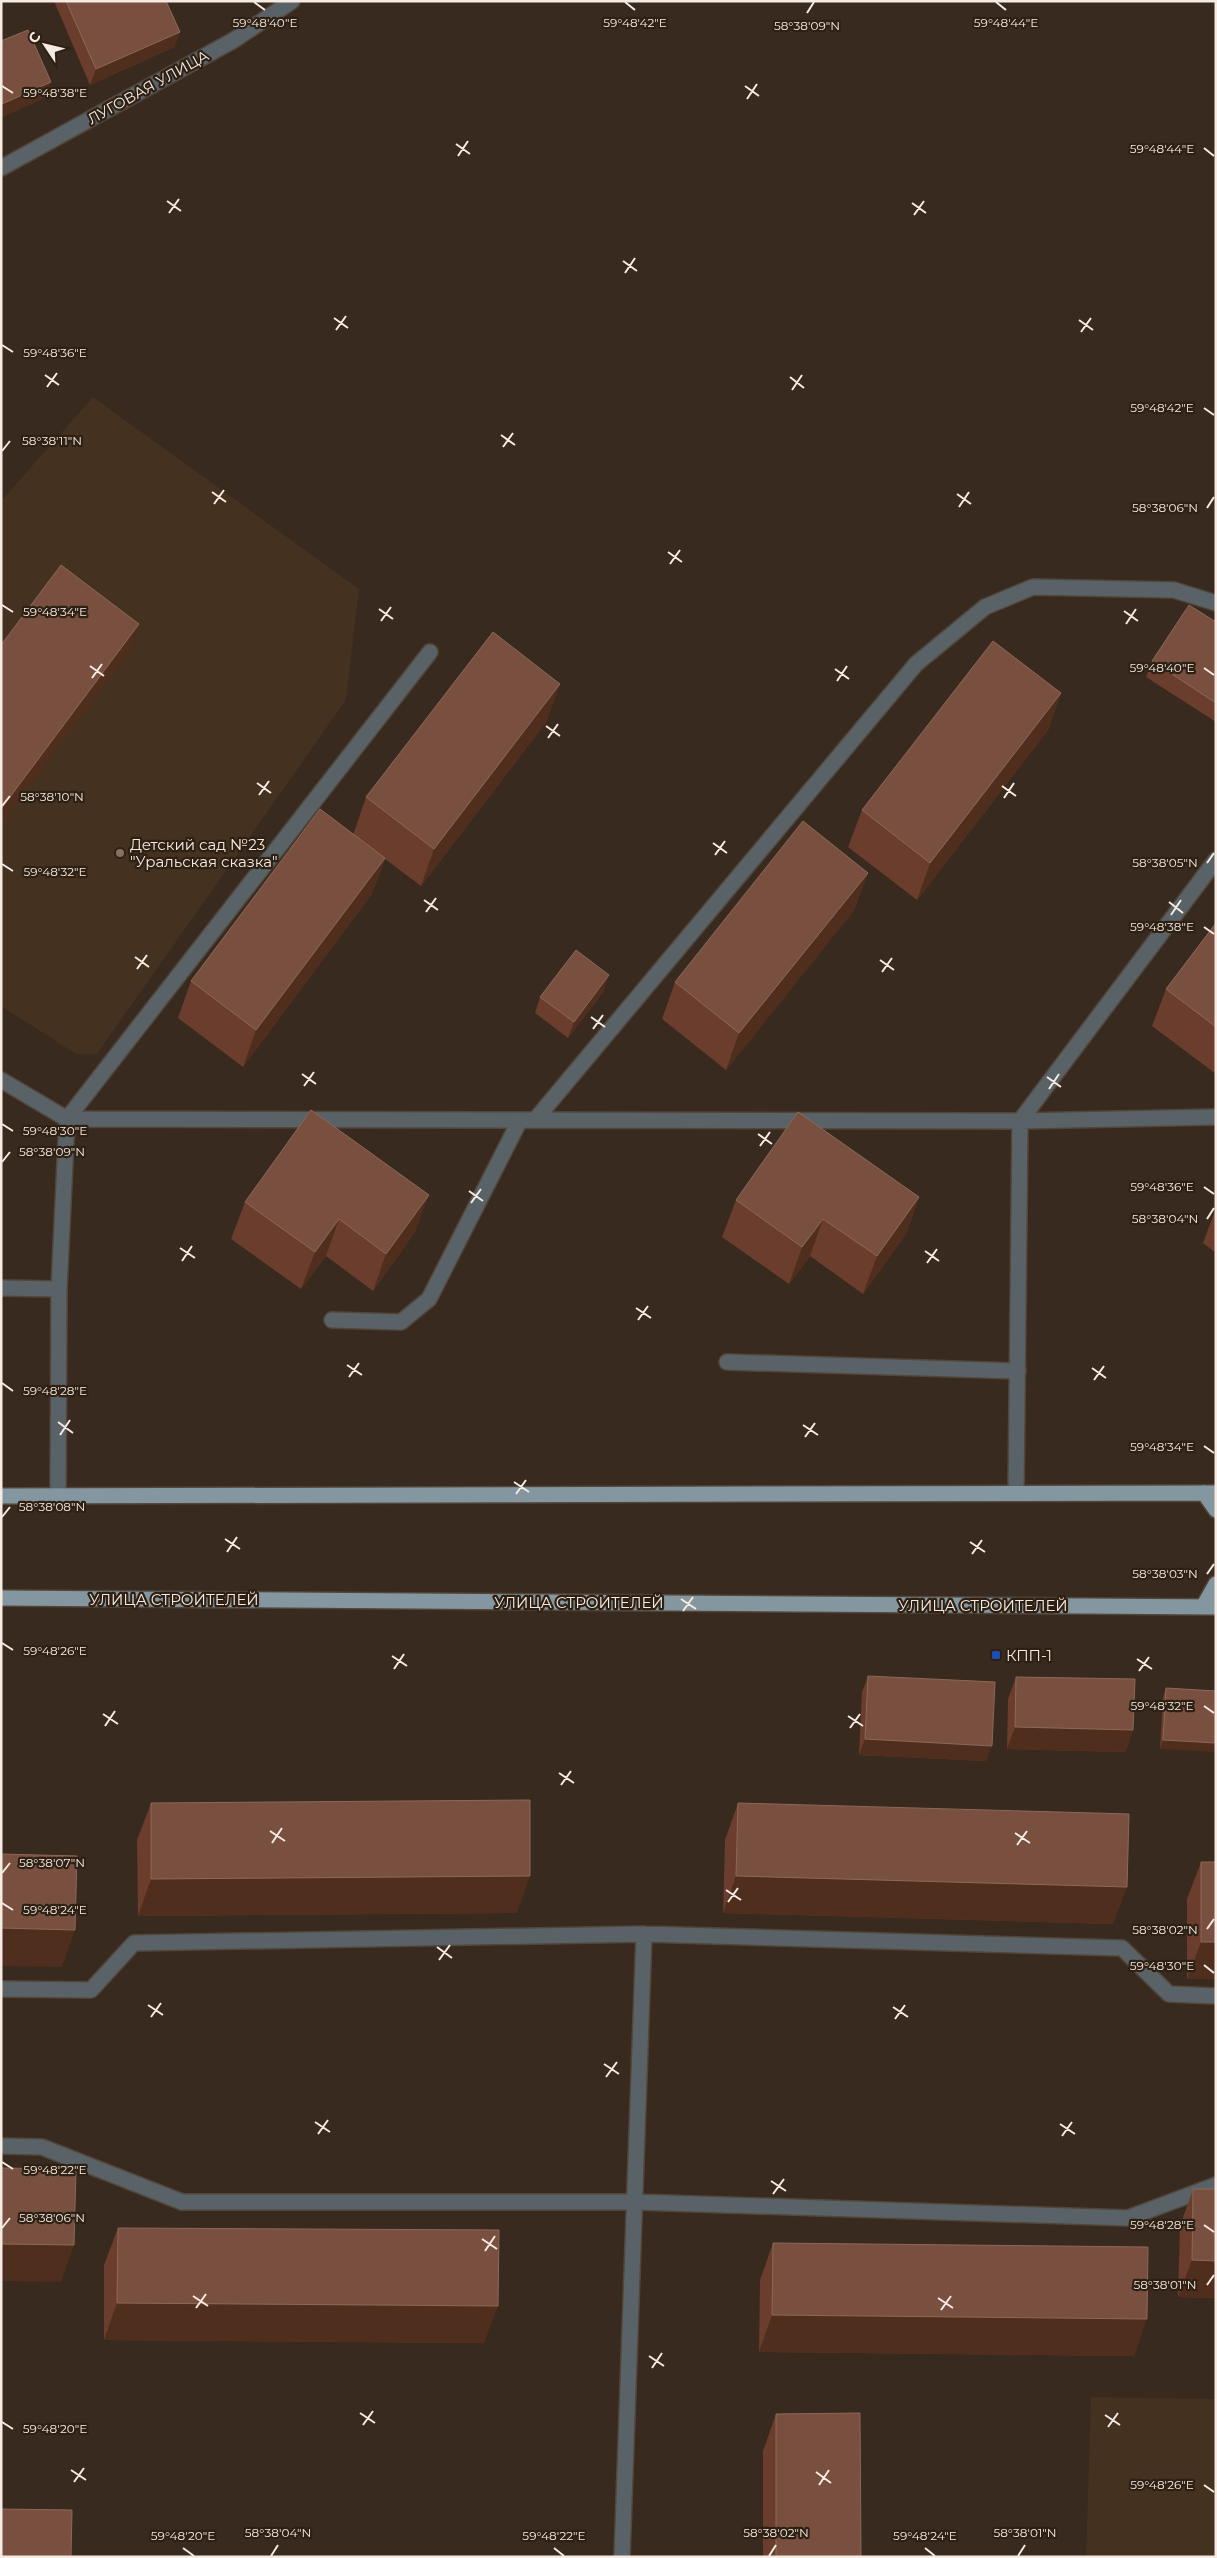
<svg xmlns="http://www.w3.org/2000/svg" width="1217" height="2558" font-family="Montserrat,sans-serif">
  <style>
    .built { fill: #44311f }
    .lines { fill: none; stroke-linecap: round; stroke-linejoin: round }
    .minor-casing { stroke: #52453a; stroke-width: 18 }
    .major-casing { stroke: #52453a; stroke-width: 18 }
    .minor { stroke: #596367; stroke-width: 15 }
    .major { stroke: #8497a0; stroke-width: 15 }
    .wall { fill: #6a3d2c }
    .shaded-wall { fill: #502e1e }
    .building { fill: #79503f; stroke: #8d6859 }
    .ticks { fill: none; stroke: #f5ebe3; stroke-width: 2 }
    .education-dot { fill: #8d6e63; stroke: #2e2114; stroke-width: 2 }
    .transit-dot { fill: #1a4fb4; stroke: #2e2114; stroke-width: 2 }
    .labels { text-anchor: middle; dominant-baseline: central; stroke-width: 4.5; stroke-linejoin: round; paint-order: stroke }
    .street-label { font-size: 15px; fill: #f5ebe3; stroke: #2e2114 }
    .poi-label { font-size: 15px; fill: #f5ebe3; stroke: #2e2114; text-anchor: start }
    .ticks-label { font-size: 12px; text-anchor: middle; fill: #f5ebe3; stroke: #2e2114; stroke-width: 4.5; stroke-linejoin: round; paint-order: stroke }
  </style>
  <rect width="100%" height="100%" fill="#382a1e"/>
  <!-- built -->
  <path class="built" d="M 93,397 L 359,589 L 346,700 L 97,1054 L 76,1054 L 1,1006 L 1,501 Z
    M 1091,2397 L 1216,2399 L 1216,2557 L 1086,2557 Z"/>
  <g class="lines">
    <defs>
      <path id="minor" d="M 1,168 L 234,40 L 292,1
        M 1,1080 L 67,1119 L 1020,1121 L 1216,1117
        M 535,1120 L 916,664 L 985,607 L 1033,587 L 1174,590 L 1216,603
        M 1,1288 L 59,1289
        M 332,1320 L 401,1322 L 429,1299 L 520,1120
        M 727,1362 L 1018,1371
        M 1016,1493 L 1020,1121 L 1216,860
        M 58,1496 L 59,1289 L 67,1119 L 430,652
        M 1,1989 L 91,1990 L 134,1943 L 644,1934 L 1122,1948 L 1169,1994 L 1216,1996
        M 1,2146 L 42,2147 L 182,2202 L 636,2202 L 1128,2218 L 1216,2185
        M 622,2557 L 644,1934"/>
      <path id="major" d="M 1204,1493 L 1216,1510
        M 1,1496 L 1216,1493
        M 1,1598 L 1216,1607
        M 1203,1607 L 1216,1584"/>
    </defs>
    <!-- minor casing -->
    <use href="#minor" class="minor-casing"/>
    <!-- major casing -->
    <use href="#major" class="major-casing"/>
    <!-- minor -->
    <use href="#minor" class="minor"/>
    <!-- major -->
    <use href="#major" class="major"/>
  </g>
  <!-- wall -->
  <path class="wall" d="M 54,1 L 166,1 L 180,32 L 174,47 L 90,85 Z
    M 1216,622 L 1216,722 L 1146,677 L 1152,661 Z
    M 1061,693 L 1048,730 L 917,900 L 848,847 L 862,810 Z
    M 547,721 L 421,886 L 385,859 L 371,895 L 243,1067 L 178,1018 L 191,981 L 353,835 L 366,797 Z
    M 868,873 L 854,910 L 726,1070 L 662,1019 L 675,982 Z
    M 1216,923 L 1216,1074 L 1152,1026 L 1166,989 Z
    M 604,991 L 568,1038 L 535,1013 L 540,997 Z
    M 919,1197 L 906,1234 L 863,1294 L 810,1256 L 789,1284 L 722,1237 L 736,1200 Z
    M 245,1202 L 415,1232 L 373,1291 L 326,1256 L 301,1289 L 231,1239 Z
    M 1216,1208 L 1216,1253 L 1203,1243 Z
    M 868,1676 L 986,1761 L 859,1755 L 862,1692 Z
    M 1016,1677 L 1133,1730 L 1125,1752 L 1007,1749 L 1008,1699 Z
    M 1166,1688 L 1216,1691 L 1160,1749 L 1163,1697 Z
    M 151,1803 L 517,1913 L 138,1916 L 137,1840 Z
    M 738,1803 L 1113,1924 L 723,1913 L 725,1840 Z
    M 1201,1862 L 1216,1979 L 1187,1979 L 1187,1899 Z
    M 1193,2189 L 1216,2189 L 1216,2298 L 1178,2297 L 1180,2226 Z
    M 118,2228 L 484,2343 L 104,2340 L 104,2265 Z
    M 773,2243 L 1134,2356 L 759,2352 L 760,2280 Z
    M 776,2414 L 861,2557 L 763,2557 L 763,2451 Z"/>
  <!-- shaded-wall -->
  <path class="shaded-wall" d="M 180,32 L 174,47 L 90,85 L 96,69 Z
    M 51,82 L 45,98 L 1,118 L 2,104 Z
    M 139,624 L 129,652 L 1,824 L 1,809 Z
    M 560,684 L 547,721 L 421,886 L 434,849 Z
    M 1061,693 L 1048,730 L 917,900 L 930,863 Z
    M 385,858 L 371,895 L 243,1067 L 256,1030 Z
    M 868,873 L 854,910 L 726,1070 L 739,1033 Z
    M 609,975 L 604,991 L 568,1038 L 574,1022 Z
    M 429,1195 L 415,1232 L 373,1291 L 386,1254 Z
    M 919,1197 L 906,1234 L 863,1294 L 877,1256 Z
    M 339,1219 L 326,1256 L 301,1289 L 315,1252 Z
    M 823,1219 L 810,1256 L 789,1284 L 802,1247 Z
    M 1015,1727 L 1133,1730 L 1125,1752 L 1007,1749 Z
    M 865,1739 L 992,1746 L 986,1761 L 859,1755 Z
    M 1163,1740 L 1216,1743 L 1216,1752 L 1160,1749 Z
    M 530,1876 L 517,1913 L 138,1916 L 151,1879 Z
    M 736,1876 L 1127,1887 L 1113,1924 L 723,1913 Z
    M 1,1928 L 75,1930 L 62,1967 L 1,1966 Z
    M 1201,1942 L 1216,1942 L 1216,1979 L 1187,1979 Z
    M 1,2244 L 74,2245 L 61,2282 L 1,2281 Z
    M 1192,2260 L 1216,2261 L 1216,2298 L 1178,2297 Z
    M 117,2303 L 498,2306 L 484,2343 L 104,2340 Z
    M 772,2315 L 1147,2319 L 1134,2356 L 759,2352 Z"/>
  <!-- building -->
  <path class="building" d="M 66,1 L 166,1 L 180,32 L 96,69 Z
    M 28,30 L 51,82 L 2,104 L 1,41 Z
    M 61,565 L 139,624 L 1,809 L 1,645 Z
    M 1189,605 L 1216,622 L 1216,703 L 1152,661 Z
    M 493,632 L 560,684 L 434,849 L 366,797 Z
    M 993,641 L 1061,693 L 930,863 L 862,810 Z
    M 320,809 L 385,858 L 256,1030 L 191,981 Z
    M 803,821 L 868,873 L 739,1033 L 675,982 Z
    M 1216,923 L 1216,1027 L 1166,989 Z
    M 576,950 L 609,975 L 574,1022 L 540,997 Z
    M 311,1110 L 429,1195 L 386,1254 L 339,1219 L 315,1252 L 245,1202 Z
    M 798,1112 L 919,1197 L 877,1256 L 823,1219 L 802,1247 L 736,1200 Z
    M 868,1676 L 995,1682 L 992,1746 L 865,1739 Z
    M 1016,1677 L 1135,1679 L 1133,1730 L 1015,1727 Z
    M 1166,1688 L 1216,1691 L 1216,1743 L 1163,1740 Z
    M 530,1800 L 530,1876 L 151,1879 L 151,1803 Z
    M 738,1803 L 1129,1814 L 1127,1887 L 736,1876 Z
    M 1,1854 L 77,1856 L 75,1930 L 1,1928 Z
    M 1201,1862 L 1216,1862 L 1216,1942 L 1201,1942 Z
    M 1,2168 L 76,2169 L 74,2245 L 1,2244 Z
    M 1193,2189 L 1216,2189 L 1216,2261 L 1192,2260 Z
    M 118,2228 L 499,2230 L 498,2306 L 117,2303 Z
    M 773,2243 L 1148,2247 L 1147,2319 L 772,2315 Z
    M 860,2413 L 861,2557 L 776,2557 L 776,2414 Z
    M 1,2509 L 72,2510 L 71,2557 L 1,2557 Z"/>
  <!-- ticks -->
  <path class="ticks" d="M 254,2 L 265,10M 625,2 L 635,10M 996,2 L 1006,10M 807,13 L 814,2M 2,86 L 13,93M 745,86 L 759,96M 747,99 L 757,84M 456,144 L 470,154M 1204,148 L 1214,156M 458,156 L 468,141M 167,201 L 181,211M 912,203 L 926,213M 169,213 L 179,199M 914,215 L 924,201M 623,261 L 637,271M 625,273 L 635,258M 334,318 L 348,328M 1079,320 L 1093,330M 336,330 L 346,316M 1081,332 L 1091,318M 2,345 L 13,352M 45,375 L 59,385M 790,377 L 804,388M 47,387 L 57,373M 792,390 L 802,375M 1204,408 L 1214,415M 501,435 L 515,445M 503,447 L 513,433M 2,451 L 10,441M 212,492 L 226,502M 957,494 L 971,504M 214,504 L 224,490M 959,507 L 969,492M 1207,508 L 1214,497M 668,552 L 682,562M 670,564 L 680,550M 2,605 L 13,612M 379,609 L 393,619M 1124,611 L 1138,621M 381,621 L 391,607M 1126,624 L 1136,609M 90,666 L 104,676M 1204,668 L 1214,675M 835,669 L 849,679M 92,678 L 102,664M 837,681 L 847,666M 546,726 L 560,736M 548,738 L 558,724M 257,783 L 271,793M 1002,786 L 1016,796M 259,795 L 269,781M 1004,798 L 1014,783M 2,806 L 10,796M 713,843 L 727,853M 715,855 L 725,841M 1207,863 L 1214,853M 2,864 L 13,871M 424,900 L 438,910M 1169,902 L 1183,913M 426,912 L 436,898M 1171,915 L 1181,900M 1204,927 L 1214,934M 135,957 L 149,967M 880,960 L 894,970M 137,969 L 147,955M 882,972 L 892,958M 591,1017 L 605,1027M 593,1029 L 603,1015M 302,1074 L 316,1084M 1047,1077 L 1061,1087M 304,1086 L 314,1072M 1049,1089 L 1059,1074M 2,1124 L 13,1131M 758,1134 L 772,1144M 760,1146 L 770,1132M 2,1162 L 10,1152M 1204,1187 L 1214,1194M 469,1191 L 483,1201M 471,1203 L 481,1189M 1207,1219 L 1214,1208M 180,1248 L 195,1258M 925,1251 L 939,1261M 182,1261 L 192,1246M 927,1263 L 937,1249M 636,1308 L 651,1318M 638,1320 L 648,1306M 347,1365 L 362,1375M 1092,1368 L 1106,1378M 349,1377 L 359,1363M 1094,1380 L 1104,1366M 2,1383 L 13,1391M 58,1422 L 73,1433M 803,1425 L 818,1435M 60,1435 L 70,1420M 805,1437 L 815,1423M 1204,1446 L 1214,1453M 514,1482 L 529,1492M 516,1494 L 526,1480M 2,1517 L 10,1507M 225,1539 L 240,1549M 970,1542 L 985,1552M 227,1552 L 237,1537M 972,1554 L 982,1540M 1207,1574 L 1214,1564M 681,1599 L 696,1609M 683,1611 L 693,1597M 2,1643 L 13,1650M 392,1656 L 407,1666M 1137,1659 L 1152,1669M 394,1669 L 404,1654M 1139,1671 L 1149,1657M 1204,1706 L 1214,1713M 103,1714 L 118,1724M 848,1716 L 863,1726M 105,1726 L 115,1711M 850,1728 L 860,1714M 559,1773 L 574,1783M 561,1785 L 571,1771M 270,1831 L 285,1841M 1015,1833 L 1030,1843M 272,1843 L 282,1828M 1017,1845 L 1027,1831M 2,1873 L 10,1863M 726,1890 L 741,1900M 728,1902 L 738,1888M 2,1903 L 13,1910M 1207,1929 L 1214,1919M 437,1947 L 452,1958M 439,1960 L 450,1945M 1204,1965 L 1214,1973M 148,2005 L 163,2015M 893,2007 L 908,2017M 151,2017 L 161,2003M 895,2019 L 905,2005M 604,2064 L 619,2074M 606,2077 L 617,2062M 315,2122 L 330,2132M 1060,2124 L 1075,2134M 318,2134 L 328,2120M 1062,2136 L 1072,2122M 2,2162 L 13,2169M 771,2181 L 786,2191M 773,2194 L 784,2179M 1204,2225 L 1214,2232M 2,2228 L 10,2218M 482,2239 L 497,2249M 485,2251 L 495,2236M 1207,2285 L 1214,2275M 193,2296 L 208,2306M 938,2298 L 953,2308M 196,2308 L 206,2294M 941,2310 L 951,2296M 649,2356 L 664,2366M 652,2368 L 662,2353M 360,2413 L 375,2423M 1105,2415 L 1120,2425M 2,2422 L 13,2429M 363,2425 L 373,2411M 1108,2427 L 1118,2413M 71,2470 L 86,2480M 816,2472 L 831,2483M 74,2482 L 84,2468M 819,2485 L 829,2470M 1204,2485 L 1214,2492M 183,2548 L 194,2556M 554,2548 L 564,2556M 925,2548 L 935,2556M 271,2556 L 278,2545M 769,2556 L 776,2545M 1018,2556 L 1025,2545"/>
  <!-- markers -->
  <circle class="education-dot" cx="120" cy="853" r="5"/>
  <rect class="transit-dot" x="991" y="1650" width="10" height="10" rx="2.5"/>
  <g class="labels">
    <!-- street labels -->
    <g class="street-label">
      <text transform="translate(148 87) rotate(-29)">ЛУГОВАЯ УЛИЦА</text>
      <text x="174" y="1599">УЛИЦА СТРОИТЕЛЕЙ</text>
      <text x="579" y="1602">УЛИЦА СТРОИТЕЛЕЙ</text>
      <text x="983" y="1605">УЛИЦА СТРОИТЕЛЕЙ</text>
    </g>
    <!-- poi labels -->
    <g class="poi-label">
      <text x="130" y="844">Детский сад №23<tspan x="130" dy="17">"Уральская сказка"</tspan></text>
      <text x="1006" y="1655">КПП-1</text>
    </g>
  </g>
  <g class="ticks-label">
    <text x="635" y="27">59°48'42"E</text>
    <text x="1006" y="27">59°48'44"E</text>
    <text x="265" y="27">59°48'40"E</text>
    <text x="807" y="30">58°38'09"N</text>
    <text x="55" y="97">59°48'38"E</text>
    <text x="1162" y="153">59°48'44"E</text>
    <text x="55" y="357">59°48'36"E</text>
    <text x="1162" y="412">59°48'42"E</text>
    <text x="52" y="445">58°38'11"N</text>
    <text x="1165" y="512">58°38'06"N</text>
    <text x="55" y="616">59°48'34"E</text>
    <text x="1162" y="672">59°48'40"E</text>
    <text x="52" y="801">58°38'10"N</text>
    <text x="1165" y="867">58°38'05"N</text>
    <text x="55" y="876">59°48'32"E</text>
    <text x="1162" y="931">59°48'38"E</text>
    <text x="55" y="1135">59°48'30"E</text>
    <text x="52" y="1156">58°38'09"N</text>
    <text x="1162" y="1191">59°48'36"E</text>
    <text x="1165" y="1223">58°38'04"N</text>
    <text x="55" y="1395">59°48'28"E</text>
    <text x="1162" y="1451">59°48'34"E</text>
    <text x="52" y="1511">58°38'08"N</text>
    <text x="1165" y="1578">58°38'03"N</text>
    <text x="55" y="1655">59°48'26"E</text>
    <text x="1162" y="1710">59°48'32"E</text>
    <text x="52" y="1867">58°38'07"N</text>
    <text x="55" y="1914">59°48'24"E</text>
    <text x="1165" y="1934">58°38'02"N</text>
    <text x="1162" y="1970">59°48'30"E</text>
    <text x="55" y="2174">59°48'22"E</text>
    <text x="52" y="2222">58°38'06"N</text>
    <text x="1162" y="2229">59°48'28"E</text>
    <text x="1165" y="2289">58°38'01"N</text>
    <text x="55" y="2433">59°48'20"E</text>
    <text x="1162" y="2489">59°48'26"E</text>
    <text x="278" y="2537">58°38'04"N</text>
    <text x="776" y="2537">58°38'02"N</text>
    <text x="1025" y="2537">58°38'01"N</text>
    <text x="183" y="2540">59°48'20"E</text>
    <text x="554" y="2540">59°48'22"E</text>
    <text x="925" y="2540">59°48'24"E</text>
  </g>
  <!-- border -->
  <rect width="1217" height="2558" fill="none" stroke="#f5ebe3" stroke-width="5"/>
  <!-- north arrow -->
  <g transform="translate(45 45) rotate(305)" stroke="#2e2114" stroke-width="4" paint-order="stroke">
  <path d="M0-4L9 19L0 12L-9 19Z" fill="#f5ebe3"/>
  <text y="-8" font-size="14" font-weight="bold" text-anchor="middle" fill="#f5ebe3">С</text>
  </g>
</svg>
